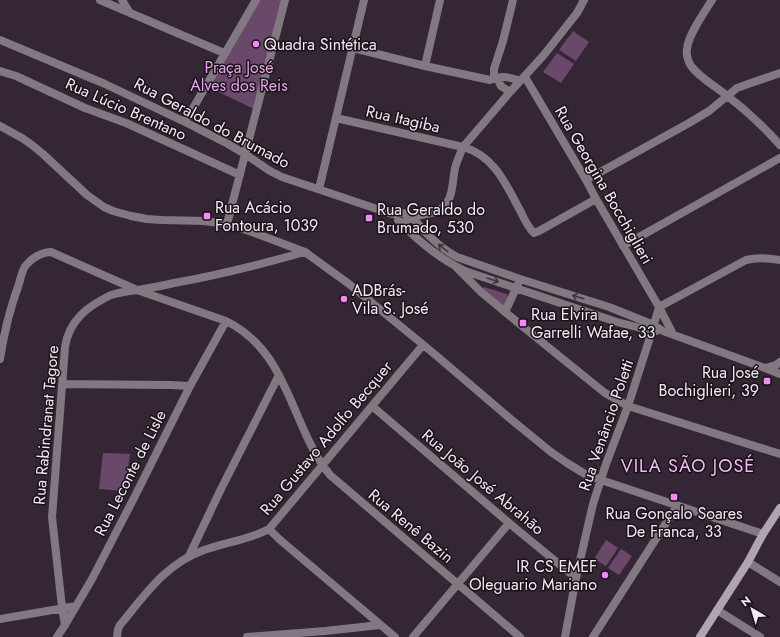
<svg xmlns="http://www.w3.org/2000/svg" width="780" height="637" font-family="Jost,sans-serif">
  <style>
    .green { fill: #6a486a }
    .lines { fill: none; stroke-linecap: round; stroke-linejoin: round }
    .street { stroke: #817881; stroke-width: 8 }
    .secondary { stroke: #b1a4b1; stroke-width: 8 }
    .oneway { stroke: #3d363d }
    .poi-dot { fill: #f18bf5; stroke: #191219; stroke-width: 1.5 }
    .labels { text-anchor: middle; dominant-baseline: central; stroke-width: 3; stroke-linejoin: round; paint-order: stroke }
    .poi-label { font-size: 16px; fill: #f3e9f3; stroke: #191219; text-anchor: start }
    .park-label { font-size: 16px; fill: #e9a5eb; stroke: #191219 }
    .street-label { font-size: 16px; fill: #f3e9f3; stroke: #191219 }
    .quarter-label { font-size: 18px; letter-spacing: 1px; fill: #f3baf4; stroke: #191219 }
  </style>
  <rect width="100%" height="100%" fill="#352636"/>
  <!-- green -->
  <path class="green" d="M 257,0 L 285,0 L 254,109 L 206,86 Z
    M 573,31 L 589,42 L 576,61 L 559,50 Z
    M 557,53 L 574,64 L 561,83 L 543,72 Z
    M 484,287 L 507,294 L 508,299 L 504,305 L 502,305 L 484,292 L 483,288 Z
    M 103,453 L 130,454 L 125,491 L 99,489 Z
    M 606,540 L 618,548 L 606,566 L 594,559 Z
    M 621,549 L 632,556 L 619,575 L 608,568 Z"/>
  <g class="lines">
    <!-- street -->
    <path class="street" d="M 100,0 L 224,53
      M 122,0 L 130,13
      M 712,0 C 704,13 688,35 687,49 C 686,55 688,61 691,66 C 700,78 715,86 726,95 C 746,110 764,127 780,145
      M 0,40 L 105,84 L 185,122 L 228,144 L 245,154 L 270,171 L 282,177 L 392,214 C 397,213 402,212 407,214 C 415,218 419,226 425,232 C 435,242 444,250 457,257 L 520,279 L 609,307 L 654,325 L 663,331 L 765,368 L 780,374
      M 353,48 L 425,66 L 490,80 L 497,78 L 501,86 L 510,92
      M 425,66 L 440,0
      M 0,71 L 16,76 L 85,108 L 126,123 L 240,175
      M 525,77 L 586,180 L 596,199 L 659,307 L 673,334
      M 494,78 L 494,69 L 503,41 L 513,0
      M 497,78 C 504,76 513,78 520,81
      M 336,118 L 463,147 C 495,156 506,185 521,212 C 524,219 528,227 534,233 L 539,231 L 596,199
      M 185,122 L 256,0
      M 0,126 L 22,138 L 32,145 L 43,154 L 87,195 L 104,207 L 113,211 L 131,216 L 147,219 L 162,220 L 204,221 L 227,224 L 252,232 L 305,252 L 349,284 L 432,352 L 513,421 L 551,452 L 567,463 L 585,474 L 601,480 L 763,534
      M 586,180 L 689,123 L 709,111 L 737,88 L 748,84 L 780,73
      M 319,189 L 364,0
      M 398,220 C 417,240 440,259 465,271 L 617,322 L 652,331 L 656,331
      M 401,223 C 408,220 414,217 421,215 C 427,214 434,213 439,210 C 454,202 452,182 455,168 C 457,161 460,154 463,147 L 510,92 L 543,56 L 577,13 L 584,0
      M 227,224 L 285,0
      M 623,246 L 780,158
      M 456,267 L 481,292 L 522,326 L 605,393 L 628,406 L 780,454
      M 505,312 L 518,284
      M 0,359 C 4,333 10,308 19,284 C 21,277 22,269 27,264 C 33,257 43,252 51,252 L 137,290 L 226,321 C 275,345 286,393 308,439 C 314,452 321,464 330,475 L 520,637
      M 765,368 L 776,365 L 780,362
      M 63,384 L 170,385 L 190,386
      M 372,406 L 515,528 L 576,578
      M 269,529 L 279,539 L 395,637
      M 189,556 L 221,489 L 279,375
      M 748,562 L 780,582
      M 717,610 L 760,637
      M 0,619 L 76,606
      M 65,625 L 62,607 L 52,517 L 65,347 C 69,320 88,306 111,295 C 120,292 129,291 138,290 C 150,288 162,286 174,283 C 218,275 262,264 305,252
      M 57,637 L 65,625 L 92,579 L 135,496 L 190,386 L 226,321
      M 117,637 L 118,629 L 120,625 C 145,595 165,564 204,550 C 225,542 249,540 269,529 L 423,345
      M 247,637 L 325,631 L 380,625
      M 413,637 L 509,523
      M 565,637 L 576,578 L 593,504 L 606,464 L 628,406 L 652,331 L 659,307 L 746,260 C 758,257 768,258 780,260
      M 593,637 L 677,506"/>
    <!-- secondary -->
    <path class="secondary" d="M 700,637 L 748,562 L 763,534 L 780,508"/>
  </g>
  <!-- one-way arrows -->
  <defs><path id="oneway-shaft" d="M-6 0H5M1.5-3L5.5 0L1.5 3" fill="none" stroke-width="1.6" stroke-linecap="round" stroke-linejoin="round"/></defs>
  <g class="oneway">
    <use href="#oneway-shaft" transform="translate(443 248) rotate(-142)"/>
    <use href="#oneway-shaft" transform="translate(493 280) rotate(19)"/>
    <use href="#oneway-shaft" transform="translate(578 297) rotate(-163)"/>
  </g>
  <!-- markers -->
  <g class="poi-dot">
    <circle cx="256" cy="44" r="4"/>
    <rect x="203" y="212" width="8" height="8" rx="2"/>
    <rect x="365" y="214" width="8" height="8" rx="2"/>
    <circle cx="344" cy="299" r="4"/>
    <rect x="519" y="319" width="8" height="8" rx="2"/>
    <rect x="763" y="377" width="8" height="8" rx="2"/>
    <rect x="670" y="493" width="8" height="8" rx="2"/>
    <circle cx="605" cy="575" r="4"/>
  </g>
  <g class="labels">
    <!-- poi labels -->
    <g class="poi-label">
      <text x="264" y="44">Quadra Sintética</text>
      <text x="215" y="207">Rua Acácio<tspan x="215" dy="18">Fontoura, 1039</tspan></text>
      <text x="377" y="209">Rua Geraldo do<tspan x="377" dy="18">Brumado, 530</tspan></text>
      <text x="352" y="290">ADBrás-<tspan x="352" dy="18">Vila S. José</tspan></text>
      <text x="531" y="314">Rua Elvira<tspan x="531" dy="18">Garrelli Wafae, 33</tspan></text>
      <text x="759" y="372" text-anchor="end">Rua José<tspan x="759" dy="18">Bochiglieri, 39</tspan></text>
      <text x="674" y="513" text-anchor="middle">Rua Gonçalo Soares<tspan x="674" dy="18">De Franca, 33</tspan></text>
      <text x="597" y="566" text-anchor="end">IR CS EMEF<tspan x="597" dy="18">Oleguario Mariano</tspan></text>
    </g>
    <!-- park labels -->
    <g class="park-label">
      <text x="239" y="67">Praça José<tspan x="239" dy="18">Alves dos Reis</tspan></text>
    </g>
    <!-- street labels -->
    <g class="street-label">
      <text transform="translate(126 109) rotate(24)">Rua Lúcio Brentano</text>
      <text transform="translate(403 119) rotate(13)">Rua Itagiba</text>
      <text transform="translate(212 123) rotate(28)">Rua Geraldo do Brumado</text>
      <text transform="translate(604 185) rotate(60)">Rua Georgina Bocchiglieri</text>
      <text transform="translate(46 425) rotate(-85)">Rua Rabindranat Tagore</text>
      <text transform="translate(606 425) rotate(-71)">Rua Venâncio Poletti</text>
      <text transform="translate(326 438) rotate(-50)">Rua Gustavo Adolfo Becquer</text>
      <text transform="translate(130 473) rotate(-63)">Rua Leconte de Lisle</text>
      <text transform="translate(483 482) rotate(40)">Rua João José Abrahão</text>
      <text transform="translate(411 526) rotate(40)">Rua Renê Bazin</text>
    </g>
    <!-- quarter labels -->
    <g class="quarter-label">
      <text x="688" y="466">VILA SÃO JOSÉ</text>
    </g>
  </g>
  <!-- north arrow -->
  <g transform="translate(752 609) rotate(322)" stroke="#191219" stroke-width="3" paint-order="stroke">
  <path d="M0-3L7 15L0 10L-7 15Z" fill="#f3e9f3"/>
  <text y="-6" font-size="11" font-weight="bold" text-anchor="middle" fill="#f3e9f3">N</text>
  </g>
</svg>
